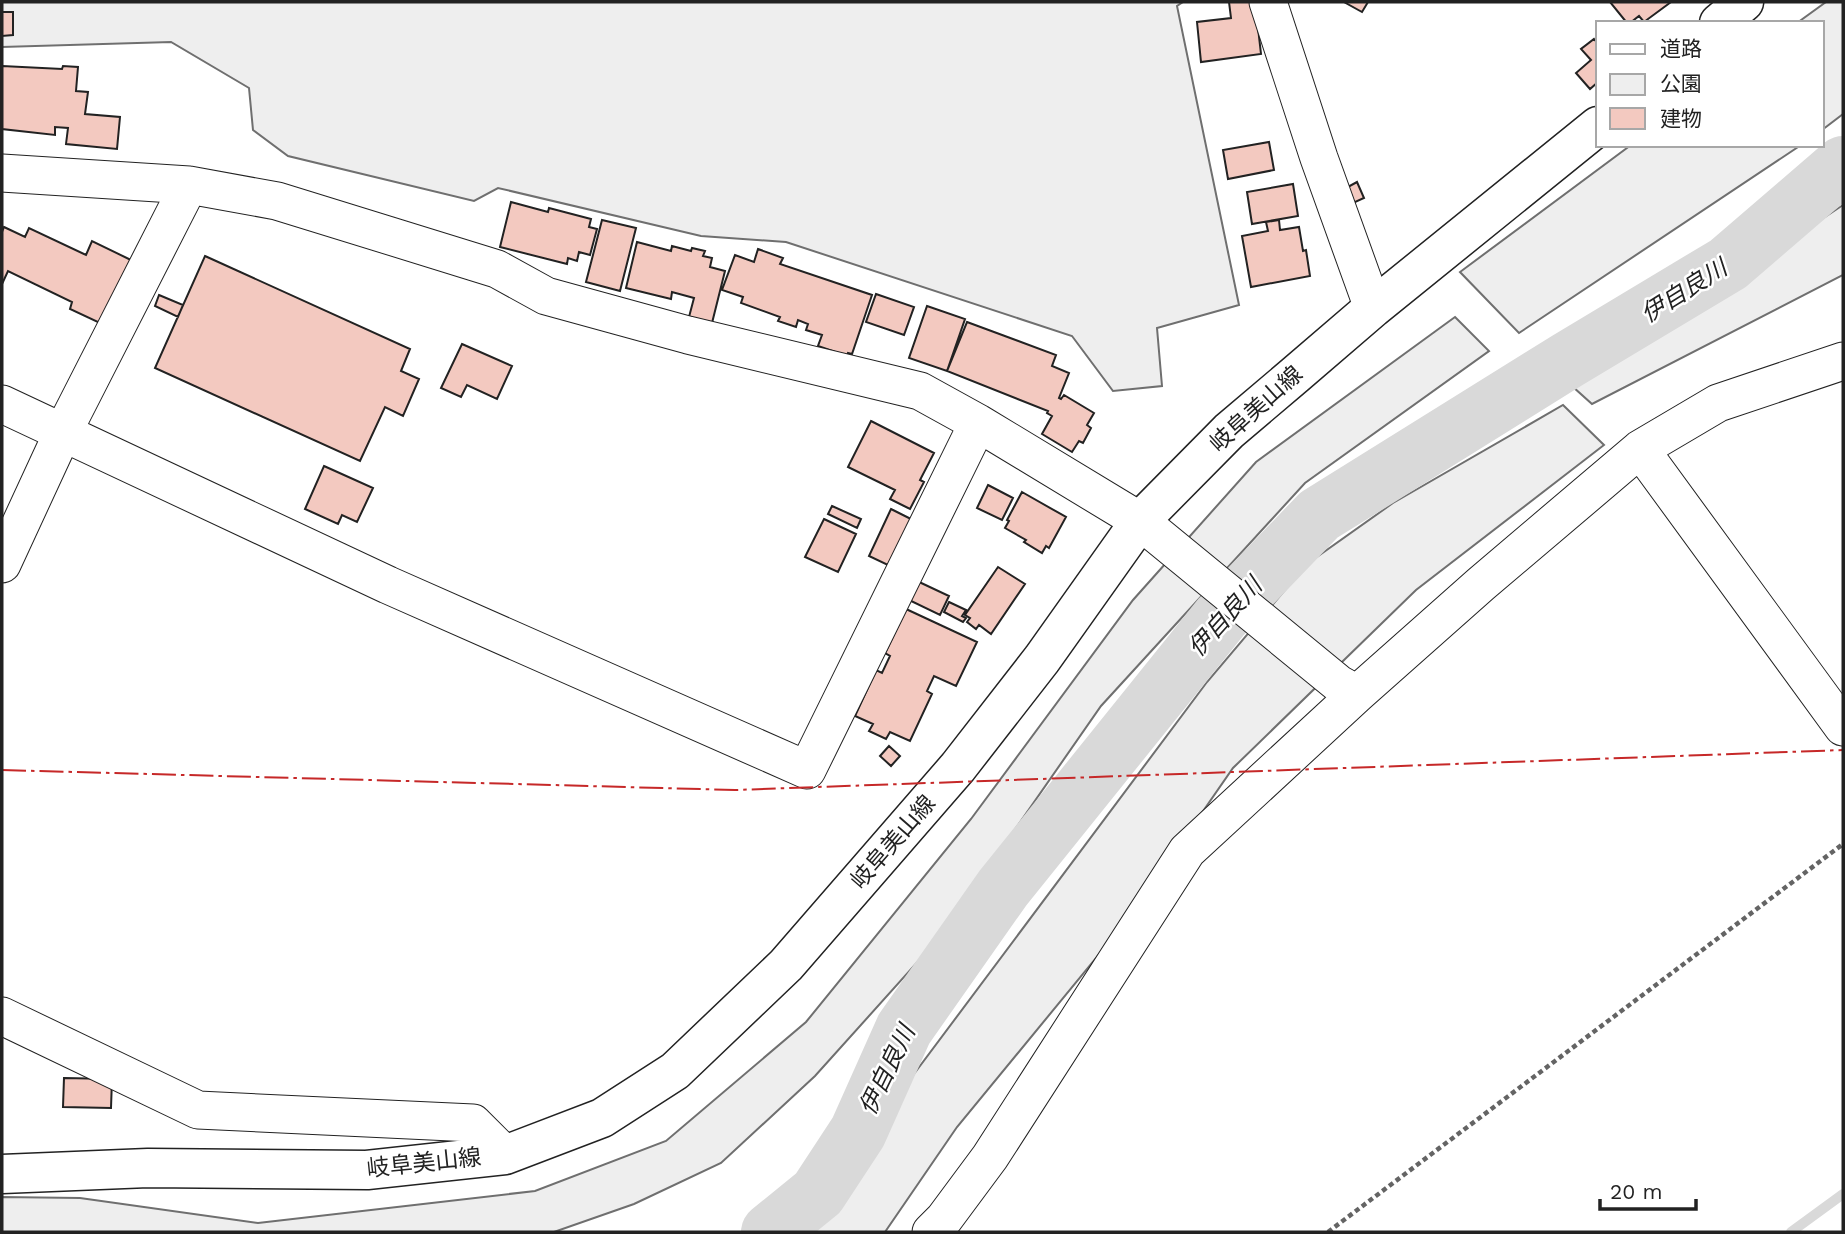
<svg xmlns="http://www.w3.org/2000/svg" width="1845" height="1234" font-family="'Work Sans','Noto Sans JP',sans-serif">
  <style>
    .green { fill: #eee; stroke: #6f6f6f; stroke-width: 2 }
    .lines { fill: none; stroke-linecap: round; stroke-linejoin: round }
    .stream { stroke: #d9d9d9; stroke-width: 10 }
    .river { stroke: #d9d9d9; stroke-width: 58 }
    .building { fill: #f3c9c0; stroke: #222; stroke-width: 2 }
    .minor-casing { stroke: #222; stroke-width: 39 }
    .major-casing { stroke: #222; stroke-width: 41 }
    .path { stroke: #646464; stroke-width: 4.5; stroke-dasharray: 5 3.5; stroke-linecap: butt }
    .minor { stroke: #fff; stroke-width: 37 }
    .major { stroke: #fff; stroke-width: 38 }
    .power { stroke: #c62828; stroke-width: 2; stroke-dasharray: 24 5 3.5 5; stroke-linecap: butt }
    .labels { text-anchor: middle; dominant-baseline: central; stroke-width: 5; stroke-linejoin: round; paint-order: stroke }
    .street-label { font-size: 23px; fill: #222; stroke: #fff }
    .water-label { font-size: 24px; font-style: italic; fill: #222; stroke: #fff }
  </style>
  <rect width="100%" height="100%" fill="#fff"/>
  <!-- green -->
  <path class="green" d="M 2,2 L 1183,2 L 1177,6 L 1239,305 L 1157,328 L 1162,386 L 1113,391 L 1072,336 L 786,242 L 701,236 L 498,188 L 474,201 L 288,156 L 253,130 L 249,88 L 171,42 L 2,47 Z
    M 1826,2 L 1843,2 L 1843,114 L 1822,130 L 1822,23 L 1797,23 Z
    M 1631,145 L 1801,145 L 1519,333 L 1460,272 Z
    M 1843,205 L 1843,275 L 1592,404 L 1572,386 Z
    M 1455,317 L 1489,351 L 1305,483 L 1101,706 L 940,937 L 815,1076 L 721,1163 L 634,1204 L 554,1232 L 2,1232 L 2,1197 L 80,1198 L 258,1223 L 535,1191 L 666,1141 L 806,1022 L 971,819 L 1133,600 L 1256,462 Z
    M 1563,405 L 1604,445 L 1416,590 L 1233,768 L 1129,918 L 957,1127 L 885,1232 L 801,1232 L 837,1195 L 905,1086 L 1207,682 L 1307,564 L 1393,503 Z"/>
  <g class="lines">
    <!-- stream -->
    <path class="stream" d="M 1791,1232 L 1843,1194"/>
    <!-- river -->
    <path class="river" d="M 770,1232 L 818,1193 L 858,1132 L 904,1029 L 1003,888 L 1221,617 L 1319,515 L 1568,360 L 1728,264 L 1843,165"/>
  </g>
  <!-- building -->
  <path class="building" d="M 1229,2 L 1255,2 L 1261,54 L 1201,62 L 1197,22 L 1231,18 Z
    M 1344,2 L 1368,2 L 1362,12 Z
    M 1610,2 L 1671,2 L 1644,22 L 1639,16 L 1630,23 L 1627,23 Z
    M 2,12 L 13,12 L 13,35 L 2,36 Z
    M 1594,39 L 1598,44 L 1598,82 L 1590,89 L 1576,73 L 1591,60 L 1581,49 Z
    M 2,66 L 62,69 L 63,66 L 78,67 L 76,91 L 88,92 L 85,114 L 120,117 L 117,149 L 66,144 L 68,128 L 55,127 L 55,135 L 2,129 Z
    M 1269,142 L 1274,170 L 1228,179 L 1223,150 Z
    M 1357,182 L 1364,198 L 1353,203 L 1346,188 Z
    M 1293,184 L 1298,216 L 1252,224 L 1247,192 Z
    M 511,202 L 548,212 L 549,208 L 591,219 L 589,227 L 597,229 L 590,255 L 579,252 L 577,261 L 568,258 L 567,264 L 500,247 Z
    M 602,220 L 636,228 L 620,291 L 586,282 Z
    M 1279,220 L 1280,230 L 1299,227 L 1303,251 L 1306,250 L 1310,276 L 1251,287 L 1242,236 L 1268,231 L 1266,222 Z
    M 4,227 L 25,237 L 29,228 L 86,255 L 92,241 L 133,261 L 102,324 L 70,309 L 72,302 L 8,271 L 2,284 L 2,232 Z
    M 637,242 L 671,251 L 672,246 L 691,251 L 692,248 L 705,251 L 703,256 L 712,258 L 710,267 L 725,271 L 712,323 L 689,317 L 694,298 L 672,292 L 671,299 L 626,288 Z
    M 758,249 L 783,258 L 780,264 L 872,295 L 852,354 L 848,353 L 847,356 L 818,346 L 822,335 L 806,330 L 808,324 L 798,320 L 796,327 L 778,321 L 780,317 L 741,303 L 743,297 L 722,290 L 735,255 L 754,262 Z
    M 205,256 L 410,349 L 401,371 L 419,379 L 403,416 L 385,407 L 360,461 L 155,368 Z
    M 876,294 L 914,307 L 904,335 L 866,322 Z
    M 159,295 L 183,305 L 178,317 L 155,306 Z
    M 927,306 L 965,319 L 947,371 L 909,358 Z
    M 967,322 L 1056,355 L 1052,366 L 1069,373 L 1059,398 L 1061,399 L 1064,395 L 1094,413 L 1087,425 L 1091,428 L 1083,443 L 1079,441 L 1072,452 L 1042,434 L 1052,416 L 1047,413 L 1048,411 L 947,371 Z
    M 462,344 L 512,366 L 497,399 L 467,385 L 461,397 L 441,388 Z
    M 871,421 L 934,453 L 920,480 L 924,482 L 910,509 L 890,499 L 895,490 L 848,467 Z
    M 324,466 L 373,488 L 357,522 L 342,515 L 338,524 L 305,509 Z
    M 988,485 L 1013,498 L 1002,520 L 977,508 Z
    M 1022,492 L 1066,517 L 1049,548 L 1046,546 L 1042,553 L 1024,542 L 1026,540 L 1005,528 L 1009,521 L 1007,520 Z
    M 832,506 L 861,519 L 857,528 L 828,514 Z
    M 891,509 L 913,520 L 892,567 L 869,556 Z
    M 824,519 L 856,534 L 838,572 L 805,557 Z
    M 998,567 L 1025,584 L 991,634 L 979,625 L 976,629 L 967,622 L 970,618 L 965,615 Z
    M 917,581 L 949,596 L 940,615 L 909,600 Z
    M 949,602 L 966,610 L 962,616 L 966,618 L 963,622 L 944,612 Z
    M 906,609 L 977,642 L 956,686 L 934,676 L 927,691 L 932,694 L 910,741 L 890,732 L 886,739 L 869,731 L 873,724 L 855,716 L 876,670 L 882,673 L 890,656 L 885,653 Z
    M 889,746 L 900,756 L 891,766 L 880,756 Z
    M 64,1078 L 112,1079 L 111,1108 L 63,1107 Z"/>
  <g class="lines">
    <defs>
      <path id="minor" d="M 1268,2 L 1319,158 L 1373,308
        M 2,173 L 189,185 L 277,201 L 497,269 L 546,296 L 688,335 L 920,391 L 978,423 L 1140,521 L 1339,684 L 1357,694
        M 2,404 L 388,585 L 807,770 L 978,423
        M 1640,449 L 1843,727
        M 2,564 L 63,432 L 189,185
        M 2,1016 L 198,1110 L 473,1123 L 505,1155
        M 931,1232 L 944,1219 L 990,1157 L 1187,851 L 1357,694 L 1481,584 L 1640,449 L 1718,403 L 1843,361"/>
      <path id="major" d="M 1719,23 L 1744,2
        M 2,1174 L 148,1168 L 367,1170 L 505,1155 L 602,1118 L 675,1071 L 786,965 L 958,767 L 1042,659 L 1140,521 L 1229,431 L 1295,375 L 1373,308 L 1598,126"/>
    </defs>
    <!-- minor casing -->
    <use href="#minor" class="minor-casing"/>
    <!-- major casing -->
    <use href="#major" class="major-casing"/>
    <!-- path -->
    <path class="path" d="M 1328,1232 L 1843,844"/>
    <!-- minor -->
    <use href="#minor" class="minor"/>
    <!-- major -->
    <use href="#major" class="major"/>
    <!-- power -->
    <path class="power" d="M 2,770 L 735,790 L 1843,750"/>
  </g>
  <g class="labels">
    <!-- street labels -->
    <g class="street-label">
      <text transform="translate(1256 409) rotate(-42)">岐阜美山線</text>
      <text transform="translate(893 842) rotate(-49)">岐阜美山線</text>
      <text transform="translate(424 1163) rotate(-6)">岐阜美山線</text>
    </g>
    <!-- water labels -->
    <g class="water-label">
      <text transform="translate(1684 291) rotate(-32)">伊自良川</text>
      <text transform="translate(1225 617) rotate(-48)">伊自良川</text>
      <text transform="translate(887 1070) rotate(-64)">伊自良川</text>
    </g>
  </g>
  <!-- border -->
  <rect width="1845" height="1234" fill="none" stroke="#222222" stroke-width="7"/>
  <!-- legend -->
  <rect x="1596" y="21" width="228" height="126" fill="#ffffff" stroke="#a7a7a7" stroke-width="2"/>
  <rect x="1610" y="44" width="35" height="10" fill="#ffffff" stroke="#a7a7a7" stroke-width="2"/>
  <text x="1660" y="56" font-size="21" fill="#222222">道路</text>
  <rect x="1610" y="74" width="35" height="21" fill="#eeeeee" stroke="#a7a7a7" stroke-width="2"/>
  <text x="1660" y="91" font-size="21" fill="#222222">公園</text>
  <rect x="1610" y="108" width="35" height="21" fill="#f3c9c0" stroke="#a7a7a7" stroke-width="2"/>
  <text x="1660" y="126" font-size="21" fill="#222222">建物</text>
  <!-- scale -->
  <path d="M1600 1199v10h96v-10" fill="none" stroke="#222222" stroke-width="3.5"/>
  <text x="1610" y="1199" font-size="21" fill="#222222" stroke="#ffffff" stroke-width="5" paint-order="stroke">20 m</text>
</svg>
